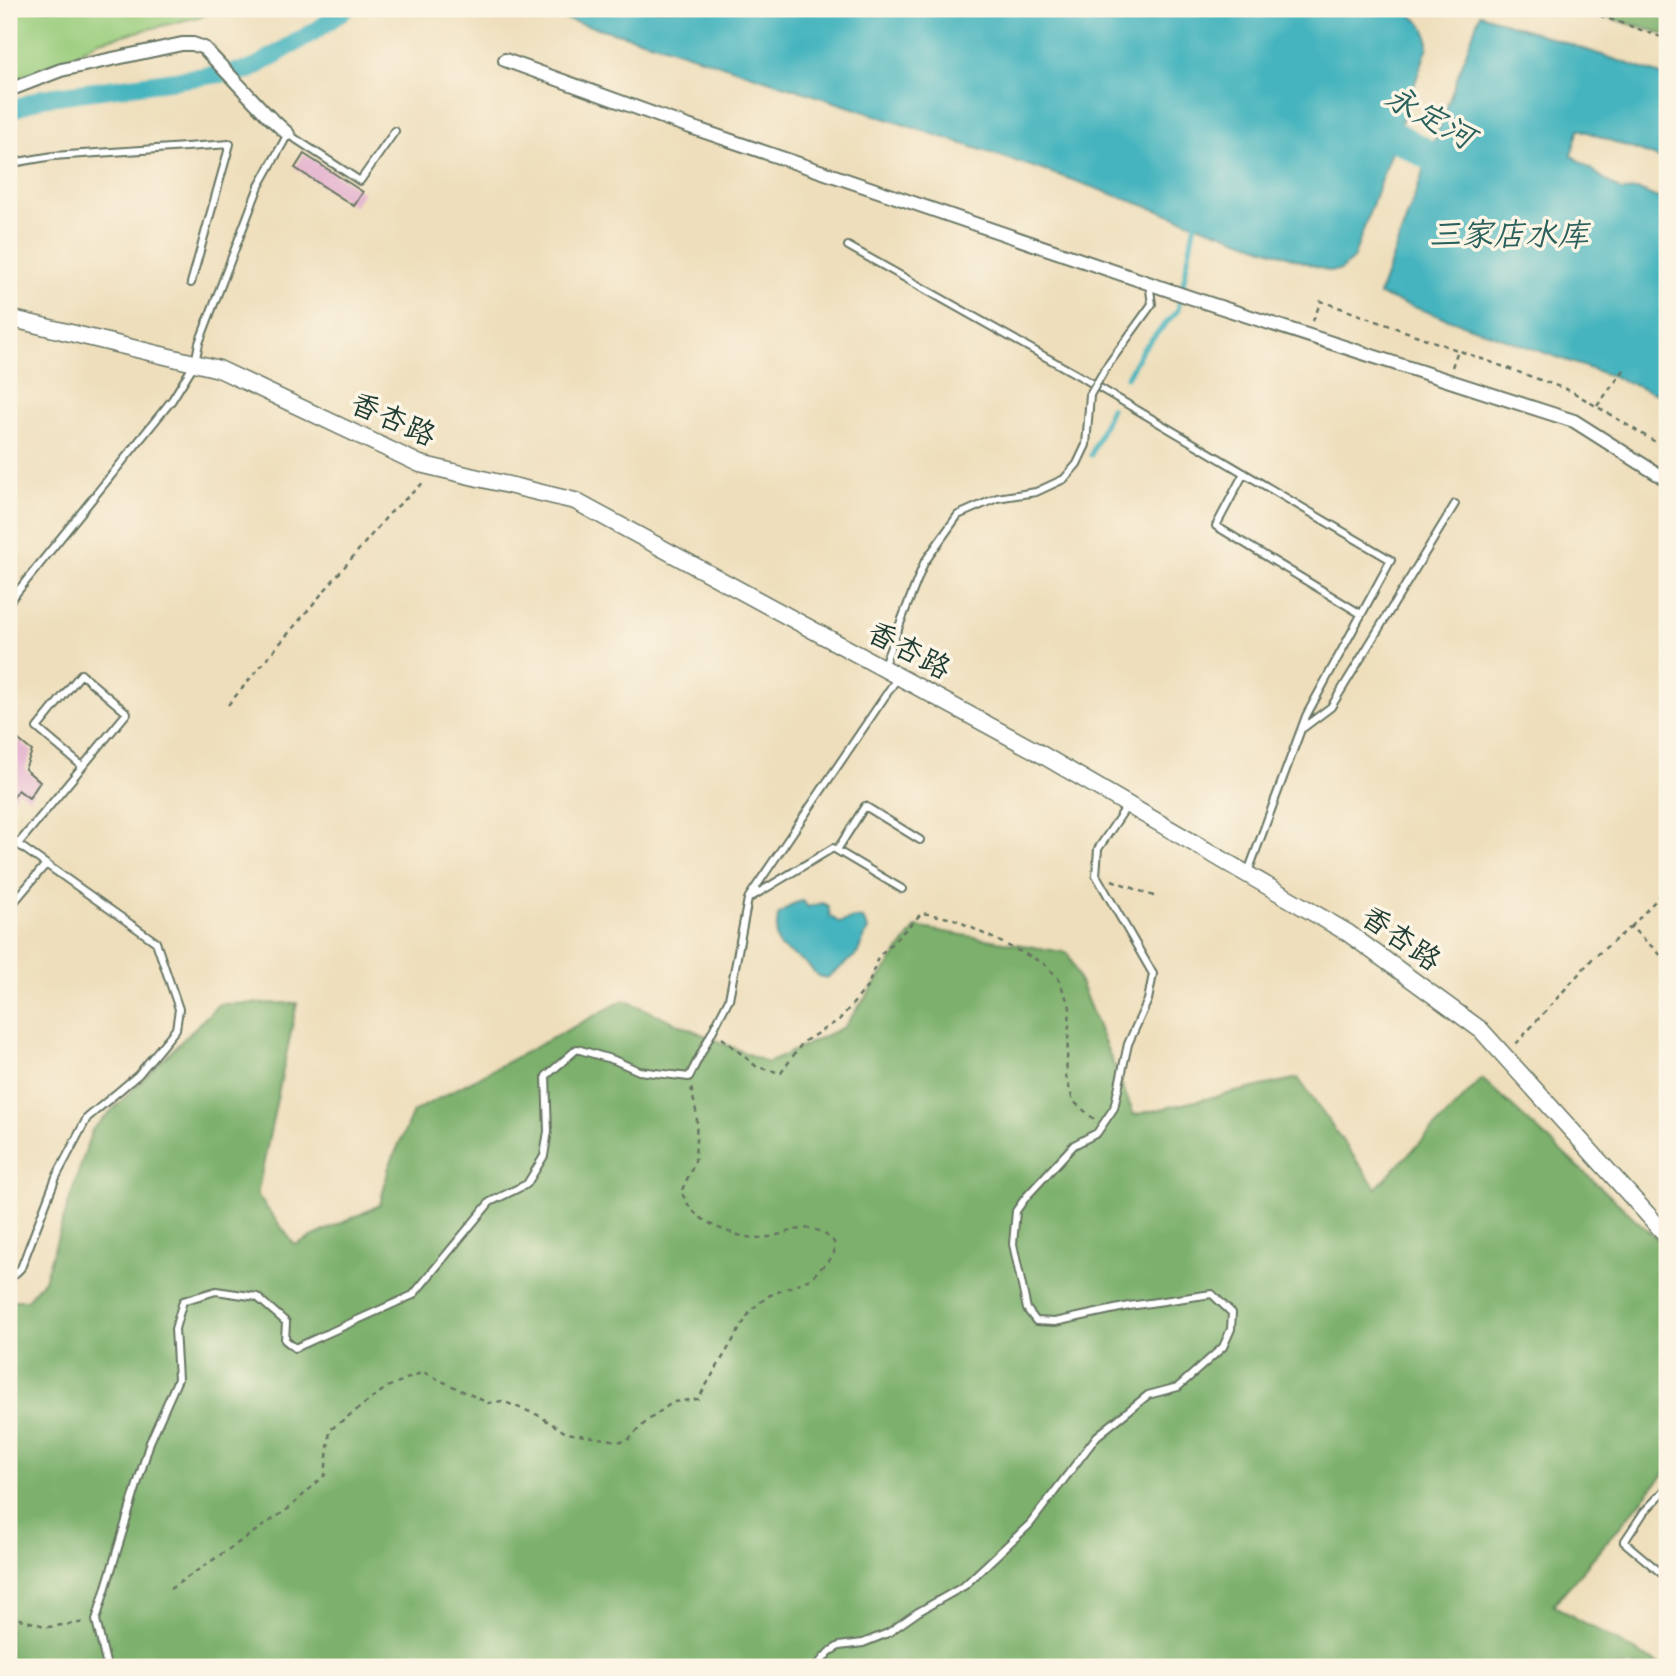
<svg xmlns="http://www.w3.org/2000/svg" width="1676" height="1676" font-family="Caveat,'LXGW WenKai TC',sans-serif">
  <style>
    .green { fill: #9acd7d; stroke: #5c8558; stroke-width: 2 }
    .forest { fill: #7bb06c; stroke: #4d7650; stroke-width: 2 }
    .water { fill: #45b4be; stroke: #327879; stroke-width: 2 }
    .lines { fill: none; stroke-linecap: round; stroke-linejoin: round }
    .stream { stroke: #45b4be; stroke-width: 5 }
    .canal { stroke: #45b4be; stroke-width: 18 }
    .river { stroke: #45b4be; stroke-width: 30 }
    .building { fill: #e3b1ce }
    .service-casing { stroke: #677563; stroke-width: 10 }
    .minor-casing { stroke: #677563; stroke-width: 16 }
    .tertiary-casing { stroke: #677563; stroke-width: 19 }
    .path { stroke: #677563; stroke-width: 2.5; stroke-dasharray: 5 5; stroke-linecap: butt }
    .service { stroke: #fff; stroke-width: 6 }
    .minor { stroke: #fff; stroke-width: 12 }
    .tertiary { stroke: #fff; stroke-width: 16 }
    .service-bridge-casing { stroke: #677563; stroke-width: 10; stroke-linecap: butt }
    .service-bridge { stroke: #fff; stroke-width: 6 }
    .labels { text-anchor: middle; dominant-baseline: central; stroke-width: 7; stroke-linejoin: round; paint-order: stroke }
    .street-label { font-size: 30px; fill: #1f3d34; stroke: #fcf5e5 }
    .water-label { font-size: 32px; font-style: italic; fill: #2a615d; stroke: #fcf5e5 }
  </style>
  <rect width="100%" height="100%" fill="#fcf5e5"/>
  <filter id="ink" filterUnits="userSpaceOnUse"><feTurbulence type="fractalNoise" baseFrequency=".0143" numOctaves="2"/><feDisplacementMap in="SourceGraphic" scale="14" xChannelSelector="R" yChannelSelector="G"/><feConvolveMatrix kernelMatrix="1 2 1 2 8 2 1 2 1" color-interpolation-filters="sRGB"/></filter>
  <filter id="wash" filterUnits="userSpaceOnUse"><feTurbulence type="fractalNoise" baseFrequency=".00686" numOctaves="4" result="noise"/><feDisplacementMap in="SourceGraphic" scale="28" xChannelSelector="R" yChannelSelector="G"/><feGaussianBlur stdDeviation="1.57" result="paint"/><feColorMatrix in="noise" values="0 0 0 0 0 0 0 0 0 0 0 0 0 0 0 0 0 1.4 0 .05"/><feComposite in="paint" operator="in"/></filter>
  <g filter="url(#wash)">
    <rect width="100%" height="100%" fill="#eedebb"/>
    <!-- green -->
    <path class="green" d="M 9,9 L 204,9 L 203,16 L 99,41 L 71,57 L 9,82 Z"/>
    <!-- forest -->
    <path class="forest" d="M 1579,9 L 1667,9 L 1667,35 Z
      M 916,927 L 1068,953 L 1134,1115 L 1298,1078 L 1376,1188 L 1482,1079 L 1667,1248 L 1667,1471 L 1553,1605 L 1663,1667 L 9,1667 L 9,1300 L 27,1300 L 44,1280 L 92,1130 L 219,1004 L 297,1003 L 257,1195 L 295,1245 L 380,1205 L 389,1167 L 413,1112 L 624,1000 L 768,1063 L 844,1027 Z"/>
    <!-- water -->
    <path class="water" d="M 550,9 L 1402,9 C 1417,19 1429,25 1428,46 L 1353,259 L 1341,270 L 1329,271 L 1064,177 L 661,45 L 564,19 Z
      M 1480,14 L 1667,77 L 1667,161 L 1579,129 L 1571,155 L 1621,191 L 1639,190 L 1667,202 L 1667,398 L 1611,376 L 1379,295 Z
      M 802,901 L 808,907 L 822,903 L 828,906 L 830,916 L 840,923 L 853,918 L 863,919 L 868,929 L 857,954 L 827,978 L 818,976 L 806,963 L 779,946 L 776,937 L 778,915 L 793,904 Z"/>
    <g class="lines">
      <!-- stream -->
      <path class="stream" d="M 1127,377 L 1142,350 L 1178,310 L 1196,218
        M 1091,455 L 1111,408"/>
      <!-- canal -->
      <path class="canal" d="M 9,111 L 42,98 L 250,70 L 318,29 L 346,9"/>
      <!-- river -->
      <path class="river" d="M 1362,118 L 1463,174"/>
    </g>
    <g id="blocks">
      <!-- building -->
      <path class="building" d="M 304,154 L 363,192 L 354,206 L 295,168 Z
        M 9,732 L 32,751 L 25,769 L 40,782 L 29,798 L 18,790 L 9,804 Z"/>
    </g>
  </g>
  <g filter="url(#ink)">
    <use href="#blocks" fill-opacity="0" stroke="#677563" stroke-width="2"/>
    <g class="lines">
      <defs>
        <path id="service" d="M 9,167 L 18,162 L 53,156 L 230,144 L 191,283
          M 848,246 L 1083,378 L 1391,560 L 1306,716 L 1248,872
          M 1105,369 L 1152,304 L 1149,283
          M 1244,473 L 1216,526 L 1361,614
          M 9,602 L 172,400 L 195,363 L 199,343 L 259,186 L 288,134 L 360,181 L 395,131
          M 883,667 L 924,563 L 958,515 L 997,498 L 1036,492 L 1064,479 L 1077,464 L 1086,445 L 1090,395
          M 1303,728 L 1331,707 L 1455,504
          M 9,838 L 156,942 L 179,1009 L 176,1029 L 138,1075 L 87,1118 L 56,1177 L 21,1268 L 9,1280
          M 18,844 L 127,713 L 81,674 L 37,728 L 82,766
          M 837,850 L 865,806 L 920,840
          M 749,897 L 898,677
          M 9,908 L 46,864
          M 1667,1488 L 1644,1512 L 1624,1542 L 1667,1578
          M 107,1667 L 96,1620 L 150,1442 L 178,1379 L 175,1329 L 183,1301 L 216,1291 L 257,1297 L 286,1322 L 285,1340 L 295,1348 L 413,1295 L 490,1202 L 527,1184 L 544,1156 L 548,1131 L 546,1076 L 577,1049 L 614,1060 L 639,1071 L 689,1077 L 729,999 L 748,899 L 833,848 L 902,889
          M 816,1667 L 829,1652 L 839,1646 L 863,1643 L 888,1633 L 918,1612 L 964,1586 L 1030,1524 L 1097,1436 L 1148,1395 L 1178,1387 L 1223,1347 L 1231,1329 L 1232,1313 L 1212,1294 L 1129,1306 L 1055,1322 L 1036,1321 L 1027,1309 L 1013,1244 L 1016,1211 L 1026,1197 L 1074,1145 L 1097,1133 L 1114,1108 L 1128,1044 L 1148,1000 L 1153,974 L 1096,875 L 1098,849 L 1127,806"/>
        <path id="minor" d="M 505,60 L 673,121 L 1192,298 L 1574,421 L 1667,480
          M 9,90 L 61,70 L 182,44 L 193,44 L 204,48 L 267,115 L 288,134"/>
        <path id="tertiary" d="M 9,318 L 219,369 L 420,464 L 575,501 L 1034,750 L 1348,933 L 1481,1030 L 1667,1236"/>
      </defs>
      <!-- service casing -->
      <use href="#service" class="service-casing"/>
      <!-- minor casing -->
      <use href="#minor" class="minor-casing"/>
      <!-- tertiary casing -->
      <use href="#tertiary" class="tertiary-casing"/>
      <!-- path -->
      <path class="path" d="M 1581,9 L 1667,39
        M 1313,321 L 1321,301 L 1571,391 L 1667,449
        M 1452,367 L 1458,350
        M 1597,406 L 1624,370
        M 228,705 L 389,514 L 424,482
        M 1112,880 L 1156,897
        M 1631,927 L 1667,888
        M 722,1038 L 757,1067 L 781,1073 L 803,1042 L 839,1020 L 868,986 L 878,957 L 922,913 L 954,919 L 1043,963 L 1058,978 L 1070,1007 L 1066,1076 L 1073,1101 L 1094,1119
        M 1516,1044 L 1593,958 L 1631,927 L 1667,961
        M 170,1589 L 288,1509 L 325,1475 L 330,1430 L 387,1387 L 423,1372 L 488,1403 L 502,1401 L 538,1415 L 566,1433 L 626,1442 L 647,1421 L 673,1402 L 698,1399 L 751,1310 L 768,1296 L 810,1279 L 834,1255 L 834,1242 C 807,1214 788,1238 757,1238 C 737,1237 707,1226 693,1211 C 688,1206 685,1198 681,1192 L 695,1162 L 697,1116 L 691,1087
        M 9,1616 L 48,1627 L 86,1622"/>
      <!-- service -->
      <use href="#service" class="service"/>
      <!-- minor -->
      <use href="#minor" class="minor"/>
      <!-- tertiary -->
      <use href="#tertiary" class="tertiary"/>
      <defs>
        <path id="service-bridge" d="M 1090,395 L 1105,369"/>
      </defs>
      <!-- service-bridge casing -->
      <use href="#service-bridge" class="service-bridge-casing"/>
      <!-- service-bridge -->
      <use href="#service-bridge" class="service-bridge"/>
    </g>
  </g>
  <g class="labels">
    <!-- street labels -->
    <g class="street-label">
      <text transform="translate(393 419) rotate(24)">香杏路</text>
      <text transform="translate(909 650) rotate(28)">香杏路</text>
      <text transform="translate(1401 938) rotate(35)">香杏路</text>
    </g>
    <!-- water labels -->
    <g class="water-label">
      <text transform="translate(1430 117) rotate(29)">永定河</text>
      <text x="1509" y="234">三家店水库</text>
    </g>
  </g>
  <!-- margin -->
  <rect width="1676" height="1676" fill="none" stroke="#fcf5e5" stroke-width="35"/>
</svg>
